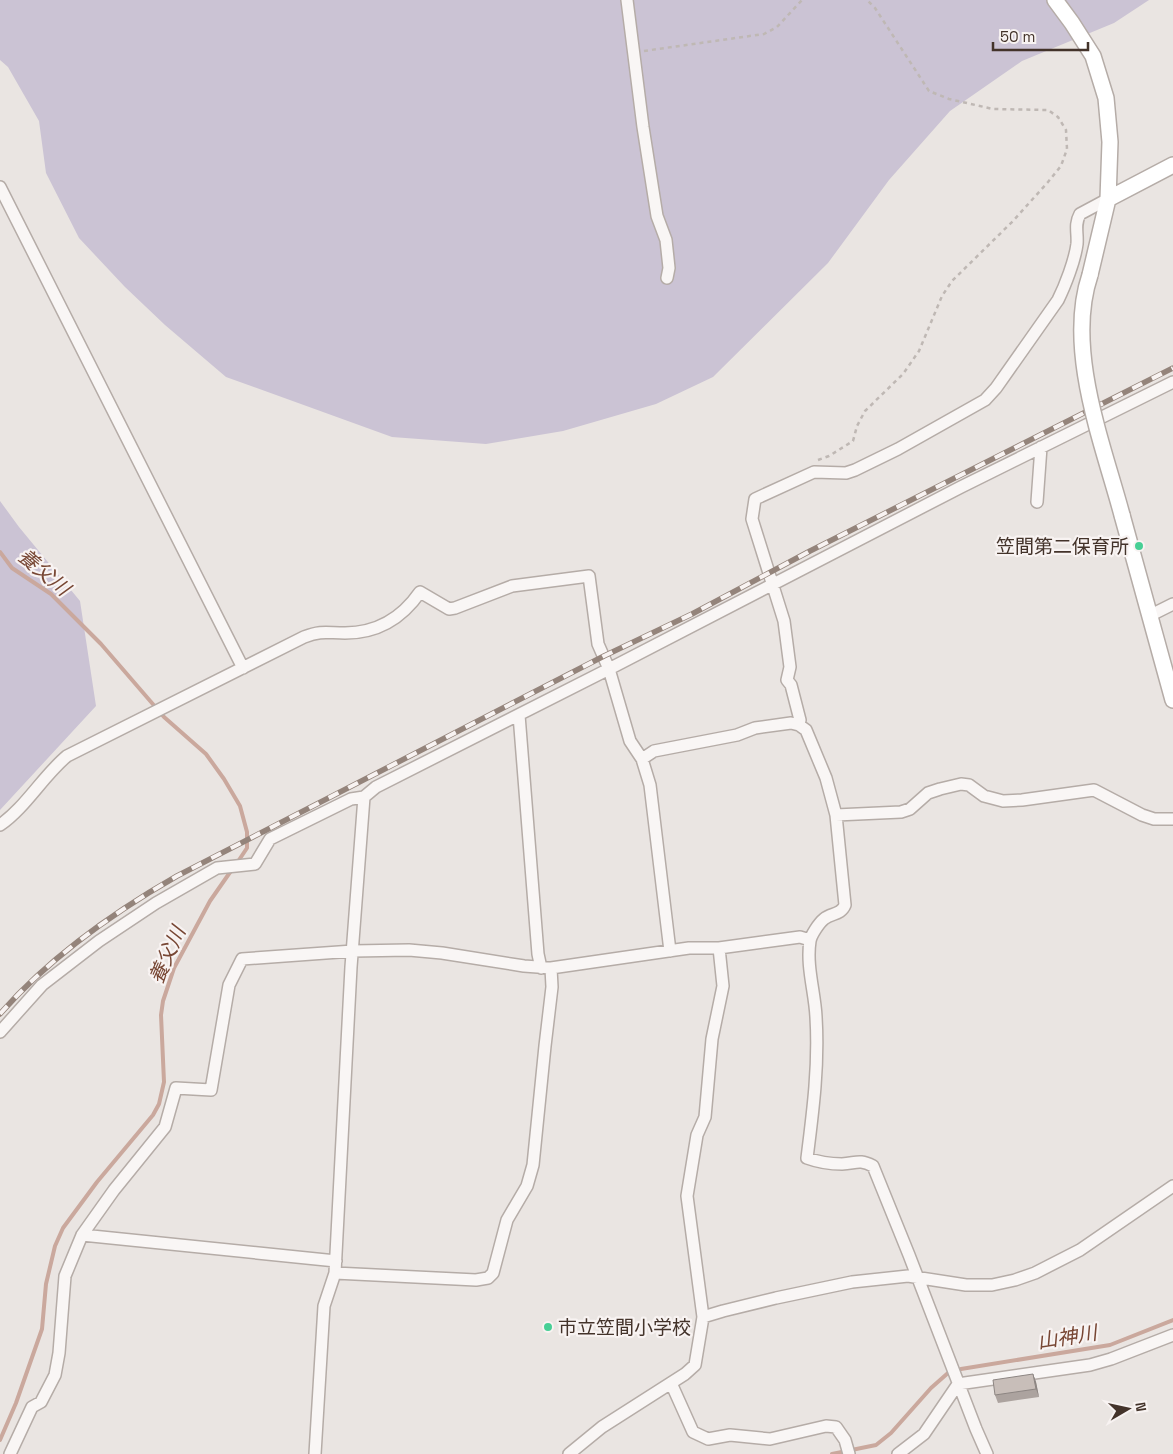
<svg xmlns="http://www.w3.org/2000/svg" width="1173" height="1454" font-family="'Space Grotesk','Noto Sans JP',sans-serif">
  <style>
    .green { fill: #cbc3d4 }
    .lines { fill: none; stroke-linecap: round; stroke-linejoin: round }
    .stream { stroke: #caa89d; stroke-width: 4 }
    .street-casing { stroke: #b5aca7; stroke-width: 14 }
    .secondary-casing { stroke: #b5aca7; stroke-width: 18 }
    .path { stroke: #bfb8b4; stroke-width: 2.5; stroke-dasharray: 4 4; stroke-linecap: butt }
    .street { stroke: #f9f6f5; stroke-width: 11 }
    .secondary { stroke: #fff; stroke-width: 15 }
    .rail-casing { stroke: #94847b; stroke-width: 5.5 }
    .rail { stroke: #f8f3f2; stroke-width: 4; stroke-dasharray: 11; stroke-linecap: butt }
    .secondary-bridge-casing { stroke: #b5aca7; stroke-width: 18; stroke-linecap: butt }
    .secondary-bridge { stroke: #fff; stroke-width: 15 }
    .wall { fill: #aca39f }
    .shaded-wall { fill: #8c8582 }
    .building { fill: #c8beb9; stroke: #8c8582 }
    .poi-dot { fill: #47cf95; stroke: #f8f3f2; stroke-width: 2 }
    .labels { text-anchor: middle; dominant-baseline: central; stroke-width: 4.5; stroke-linejoin: round; paint-order: stroke }
    .poi-label { font-size: 19px; fill: #43332a; stroke: #f8f3f2; text-anchor: end }
    .water-label { font-size: 20px; font-style: italic; fill: #774633; stroke: #f8f3f2 }
  </style>
  <rect width="100%" height="100%" fill="#eae5e2"/>
  <!-- green -->
  <path class="green" d="M 0,0 L 1149,0 L 1114,23 L 1022,61 L 950,111 L 889,180 L 828,263 L 713,377 L 656,404 L 563,431 L 486,444 L 392,437 L 226,377 L 165,325 L 125,287 L 79,238 L 46,173 L 39,121 L 8,67 L 0,60 Z
    M 0,501 L 19,527 L 80,601 L 96,706 L 0,810 Z"/>
  <g class="lines">
    <!-- stream -->
    <path class="stream" d="M 0,552 L 12,568 L 51,594 L 101,644 L 164,717 L 206,754 L 224,779 L 240,806 L 247,832 L 247,848 L 237,863
      M 961,1369 L 1110,1345 L 1173,1320
      M 0,1440 L 16,1403 L 42,1329 L 46,1284 L 55,1246 L 63,1228 L 97,1182 L 153,1115 L 159,1104 L 164,1082 L 161,1015 L 163,1001 L 174,968 L 210,901 L 233,868
      M 832,1454 L 876,1445 L 891,1433 L 931,1388 L 948,1373"/>
    <defs>
      <path id="street" d="M 627,0 L 643,127 L 657,216 L 666,240 L 669,268 L 667,278
        M 0,187 L 243,668
        M 1037,502 L 1041,447
        M 1149,616 L 1173,604
        M 519,715 L 538,954 L 541,968
        M 799,725 L 800,720 L 791,685 L 787,680 L 790,667 L 784,621 L 752,519 L 755,499 L 814,472 L 846,473 L 855,470 L 898,449 L 985,400 L 996,388 L 1058,300 C 1065,286 1075,260 1077,244 C 1078,233 1074,225 1080,214 L 1108,199
        M 642,759 L 654,751 L 737,735 L 755,728 L 791,723 L 799,725 L 806,730 L 826,778 L 836,815 L 845,905 C 841,915 831,913 824,919 C 819,923 811,935 810,941 C 806,966 815,993 816,1017 C 819,1065 813,1111 807,1158 C 818,1162 831,1164 842,1164 C 857,1163 859,1159 873,1166 L 909,1255 L 976,1429 L 987,1454
        M 836,815 L 901,812 L 910,809 L 928,793 L 940,789 L 961,784 L 969,785 L 984,796 L 1003,801 L 1022,800 L 1094,790 L 1142,815 L 1154,819 L 1173,819
        M 0,825 C 25,808 43,776 67,756 L 304,637 C 322,630 327,633 345,633 C 378,633 402,618 420,592 L 449,609 L 455,608 L 512,586 L 589,576 L 598,644 L 609,669 L 630,741 L 642,759 L 650,785 L 670,951
        M 0,1032 L 42,985 L 99,941 L 156,903 L 217,868 L 255,864 L 270,839 L 351,799 L 364,797
        M 82,1235 L 336,1261
        M 335,1273 L 476,1280 L 488,1278 L 493,1273 L 507,1220 L 527,1186 L 533,1165 L 545,1046 L 552,987 L 551,968
        M 703,1317 L 723,1311 L 776,1298 L 852,1282 L 908,1276 L 966,1285 L 992,1285 L 1015,1280 L 1035,1273 L 1080,1250 L 1173,1186
        M 671,1383 L 693,1432 L 708,1439 L 730,1435 L 770,1439 L 826,1426 L 836,1427 L 845,1440 L 849,1454
        M 10,1454 L 32,1407 L 41,1402 L 55,1375 L 59,1353 L 65,1276 L 82,1235 L 114,1190 L 165,1127 L 176,1088 L 211,1090 L 229,985 L 242,959 L 353,951 L 409,950 L 442,953 L 524,966 L 551,968 L 689,948 L 719,948 L 800,937 L 810,940
        M 315,1454 L 324,1306 L 335,1273 L 351,967 L 364,797 L 376,787 L 609,669 L 961,487 L 1173,382
        M 569,1454 L 602,1427 L 685,1374 L 695,1365 L 703,1317 L 687,1196 L 697,1135 L 705,1117 L 712,1039 L 723,986 L 719,948
        M 898,1454 L 924,1434 L 958,1384 L 1090,1365 L 1111,1359 L 1173,1335"/>
      <path id="secondary" d="M 1055,0 L 1072,23 L 1093,56 L 1106,98 L 1110,142 L 1108,199 L 1090,275
        M 1108,199 L 1173,165
        M 1122,515 L 1173,700"/>
    </defs>
    <!-- street casing -->
    <use href="#street" class="street-casing"/>
    <!-- secondary casing -->
    <use href="#secondary" class="secondary-casing"/>
    <!-- path -->
    <path class="path" d="M 644,51 L 764,34 L 777,27 L 802,0
      M 818,460 L 829,456 L 853,441 L 857,426 L 865,411 L 903,374 L 919,351 L 942,296 L 952,281 L 1013,221 L 1048,182 L 1061,166 L 1067,149 L 1066,130 L 1058,117 L 1048,110 L 993,109 L 949,99 L 929,91 L 875,8 L 867,0"/>
    <!-- street -->
    <use href="#street" class="street"/>
    <!-- secondary -->
    <use href="#secondary" class="secondary"/>
    <defs>
      <path id="rail" d="M 0,1014 C 48,959 114,912 177,876 L 604,656 L 692,614 L 810,551 L 1173,368"/>
    </defs>
    <!-- rail casing -->
    <use href="#rail" class="rail-casing"/>
    <!-- rail -->
    <use href="#rail" class="rail"/>
    <defs>
      <path id="secondary-bridge" d="M 1090,275 C 1065,349 1103,444 1122,515"/>
    </defs>
    <!-- secondary-bridge casing -->
    <use href="#secondary-bridge" class="secondary-bridge-casing"/>
    <!-- secondary-bridge -->
    <use href="#secondary-bridge" class="secondary-bridge"/>
  </g>
  <!-- wall -->
  <path class="wall" d="M 1033,1374 L 1036,1382 L 1039,1397 L 998,1403 L 995,1395 Z"/>
  <!-- shaded-wall -->
  <path class="shaded-wall" d="M 1033,1374 L 1036,1382 L 1039,1397 L 1036,1389 Z"/>
  <!-- building -->
  <path class="building" d="M 1033,1374 L 1036,1389 L 995,1395 L 993,1380 Z"/>
  <!-- markers -->
  <g class="poi-dot">
    <circle cx="1139" cy="546" r="5"/>
    <circle cx="548" cy="1327" r="5"/>
  </g>
  <g class="labels">
    <!-- poi labels -->
    <g class="poi-label">
      <text x="1129" y="546">笠間第二保育所</text>
      <text x="558" y="1327" text-anchor="start">市立笠間小学校</text>
    </g>
    <!-- water labels -->
    <g class="water-label">
      <text transform="translate(44 572) rotate(40)">養父川</text>
      <text transform="translate(167 955) rotate(-66)">養父川</text>
      <text transform="translate(1067 1337) rotate(-9)">山神川</text>
    </g>
  </g>
  <!-- north arrow -->
  <g transform="translate(1128 1409) rotate(81)" stroke="#f8f3f2" stroke-width="4" paint-order="stroke">
  <path d="M0-4L9 19L0 12L-9 19Z" fill="#43332a"/>
  <text y="-8" font-size="14" font-weight="bold" text-anchor="middle" fill="#43332a">N</text>
  </g>
  <!-- scale -->
  <path d="M993 42v8h95v-8" fill="none" stroke="#43332a" stroke-width="2.5"/>
  <text x="1000" y="42" font-size="15" fill="#43332a" stroke="#f8f3f2" stroke-width="4" paint-order="stroke">50 m</text>
</svg>
